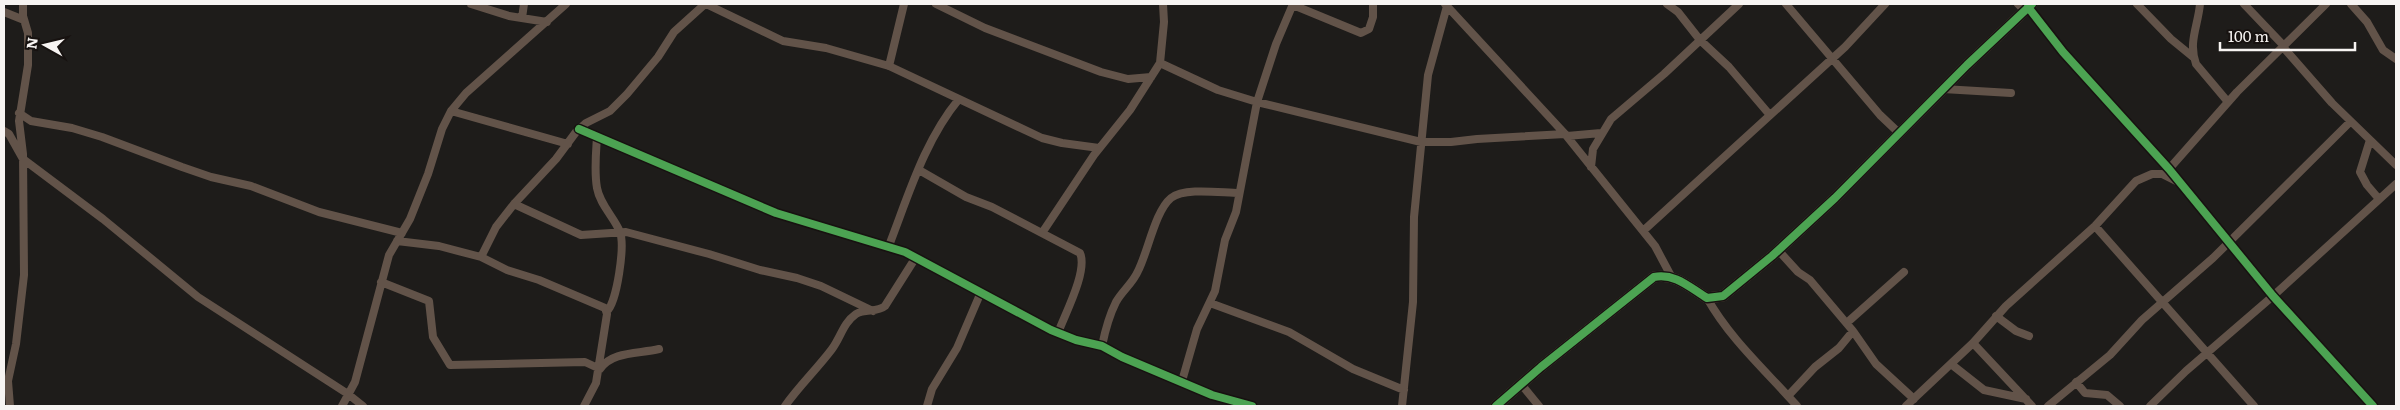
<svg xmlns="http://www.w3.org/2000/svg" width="2400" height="410" font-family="Literata,serif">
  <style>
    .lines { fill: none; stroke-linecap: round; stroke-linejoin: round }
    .street { stroke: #625349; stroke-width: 8 }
    .secondary { stroke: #655449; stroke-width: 11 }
    .cycleway-casing { stroke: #171210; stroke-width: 11 }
    .cycleway { stroke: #4ca352; stroke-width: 8 }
  </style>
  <rect width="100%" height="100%" fill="#1e1c1a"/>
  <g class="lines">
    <!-- street -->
    <path class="street" d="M 471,4 L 509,16 L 547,22
      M 706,4 L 783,41 L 826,48 L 889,66 L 1042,138 L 1062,143 L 1099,148
      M 936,4 L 985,28 L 1101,72 L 1128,79 L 1151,77
      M 1445,4 L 1565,134 L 1655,246 L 1671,276
      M 1667,4 L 1678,12 L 1700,40 L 1729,67 L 1769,114
      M 1786,4 L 1880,115 L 1899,133
      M 2018,4 L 2025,11
      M 2137,4 L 2171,39 L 2193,57
      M 2200,4 C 2198,26 2188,42 2196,64 L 2228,102
      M 2244,4 L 2284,46
      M 2351,4 L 2367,22 L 2383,50 L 2396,59
      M 1293,5 L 1361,33 L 1369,29 L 1373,17 L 1373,4
      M 2028,7 L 2063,52 L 2169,169 L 2273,296 L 2373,406
      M 4,12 L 24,20
      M 522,18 L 524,4
      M 2283,47 L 2332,103 L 2396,165
      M 1160,63 L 1218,90 L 1257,102 L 1421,142 L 1451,142 L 1477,139 L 1565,134
      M 889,66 L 904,4
      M 1943,89 L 2011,93
      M 451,111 L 568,144
      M 19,113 L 31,121 L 72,128 L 102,137 L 182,167 L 211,177 L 251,186 L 319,212 L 402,233
      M 579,129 L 776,213 L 905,252 L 1051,330 L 1076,340 L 1102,346 L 1122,357 L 1212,395 L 1252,406
      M 4,131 L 9,134 L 23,159 L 103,219 L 198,297 L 348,394 L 363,406
      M 1567,136 L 1601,133
      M 597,137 C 596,153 594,171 597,188 C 600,205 614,217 620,232 C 625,246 617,302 607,311
      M 2370,140 L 2360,172 L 2367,185 L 2379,199
      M 1591,167 L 1593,149 L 1611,119 L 1664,74 L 1739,4
      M 2169,169 L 2237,92 L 2326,4
      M 919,170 L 966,197 L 992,207 L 1080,253 C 1088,271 1065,314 1058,333
      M 514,204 L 581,235 L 626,232 L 709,254 L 760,270 L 797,278 L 821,286 L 873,311
      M 2095,226 L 2254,406
      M 1643,231 L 1845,47 L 1885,4
      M 1042,233 L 1094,155 L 1130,110 L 1160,63 L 1164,22 L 1163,4
      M 397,241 L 439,246 L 481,257 L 507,270 L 539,280 L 605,308 L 607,314 L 596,383 L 584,406
      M 888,248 C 908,197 924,141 959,99
      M 1778,250 L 1798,272 L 1810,280 L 1853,331 L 1876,364 L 1914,399
      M 481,257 L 496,227 L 514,204 L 556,159 L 576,132 L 586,123 L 610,111 L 627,94 L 658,57 L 674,32 L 705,4
      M 381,282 L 429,301 L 433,337 L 450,365 L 585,362 L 600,369 C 612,351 639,354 659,349
      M 1707,298 C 1730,339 1766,371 1797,406
      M 1210,303 L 1289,332 L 1353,369 L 1404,390
      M 1996,316 L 2016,331 L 2029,336
      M 1850,320 L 1904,272
      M 1973,343 L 2032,406
      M 1102,346 C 1105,331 1109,316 1116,302 C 1122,291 1133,283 1138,271 C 1148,252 1155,211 1171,198 C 1185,187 1222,193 1239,193
      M 1951,364 L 1984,390 L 2026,399
      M 1182,381 L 1197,329 L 1215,291 L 1225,240 L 1236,212 L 1257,102 L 1276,44 L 1293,4
      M 2076,382 L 2085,393 L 2107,395 L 2120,406
      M 1521,384 L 1539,406
      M 1788,396 L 1815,367 L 1839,348 L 1853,331
      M 10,406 L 8,381 L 16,344 L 24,275 L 23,154 L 19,121 L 28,65 L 28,33 L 23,16 L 23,4
      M 342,406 L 355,382 L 389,255 L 410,219 L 428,174 L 442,129 L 451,111 L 466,93 L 566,4
      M 785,406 C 799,386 817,369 832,349 C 841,337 843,323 856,314 C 865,308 877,313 885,306 L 916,257
      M 927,406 L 932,389 L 957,348 L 981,292
      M 1402,406 L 1413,302 L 1414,217 L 1428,75 L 1447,6
      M 1906,406 L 1973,343 L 2006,306 L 2095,226 L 2136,181 L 2152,174 L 2162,174 L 2176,181
      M 2048,406 L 2110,355 L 2142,320 L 2213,258 L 2350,122
      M 2150,406 L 2186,371 L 2273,296 L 2396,184"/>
    <!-- secondary -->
    <path class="secondary" d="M 1496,406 L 1541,367 L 1654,277 C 1675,273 1689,287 1707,298 L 1723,296 L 1772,256 L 1835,198 L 1967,65 L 2032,4"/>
    <defs>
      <path id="cycleway" d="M 2028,7 L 2063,52 L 2169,169 L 2273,296 L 2373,406
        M 579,129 L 776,213 L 905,252 L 1051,330 L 1076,340 L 1102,346 L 1122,357 L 1212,395 L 1252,406
        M 1496,406 L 1541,367 L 1654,277 C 1675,273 1689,287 1707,298 L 1723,296 L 1772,256 L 1835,198 L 1967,65 L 2032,4"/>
    </defs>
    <!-- cycleway casing -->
    <use href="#cycleway" class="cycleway-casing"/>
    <!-- cycleway -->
    <use href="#cycleway" class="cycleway"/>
  </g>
  <!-- border -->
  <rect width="2400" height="410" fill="none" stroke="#f7f4f2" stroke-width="10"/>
  <!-- north arrow -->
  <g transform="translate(45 45) rotate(278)" stroke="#171210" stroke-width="4" paint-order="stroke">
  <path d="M0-4L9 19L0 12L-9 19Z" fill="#f7f4f2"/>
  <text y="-8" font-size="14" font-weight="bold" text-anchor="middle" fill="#f7f4f2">N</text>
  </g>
  <!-- scale -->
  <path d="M2220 42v8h135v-8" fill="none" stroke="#f7f4f2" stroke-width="2.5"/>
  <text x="2228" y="42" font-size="15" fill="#f7f4f2" stroke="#171210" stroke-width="4" paint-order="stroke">100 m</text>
</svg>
